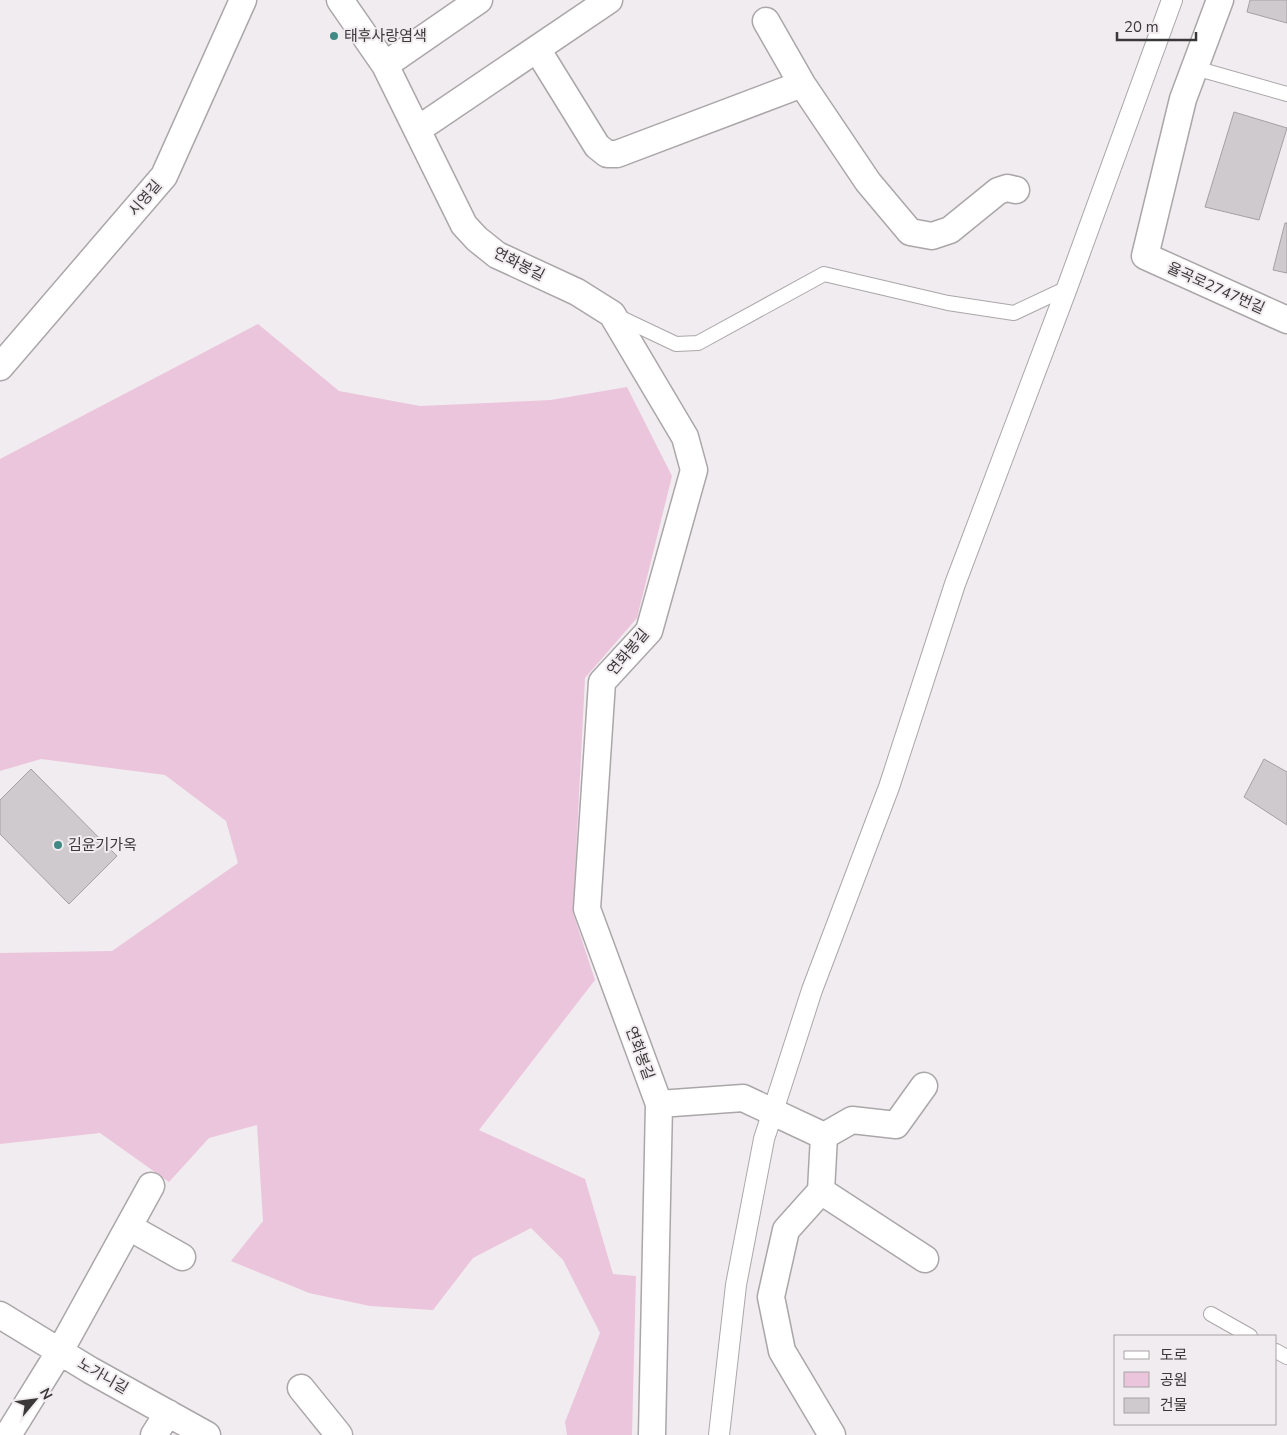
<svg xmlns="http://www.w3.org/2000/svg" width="1287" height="1435" font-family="'Nunito Sans','Noto Sans KR',sans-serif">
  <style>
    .green { fill: #ebc5dc }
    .building { fill: #cfcacd; stroke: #a4a0a3 }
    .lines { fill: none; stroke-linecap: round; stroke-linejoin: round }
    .service-casing { stroke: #aba7a9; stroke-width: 16 }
    .pedestrian-casing { stroke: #aba7a9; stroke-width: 22 }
    .minor-casing { stroke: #aba7a9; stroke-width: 29 }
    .service { stroke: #fff; stroke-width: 14 }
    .pedestrian { stroke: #fff; stroke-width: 20 }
    .minor { stroke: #fff; stroke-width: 26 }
    .poi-dot { fill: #418985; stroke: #f1ecef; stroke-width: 2 }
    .labels { text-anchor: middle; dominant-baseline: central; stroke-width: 4; stroke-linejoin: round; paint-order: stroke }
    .poi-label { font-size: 15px; fill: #3a3839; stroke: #f1ecef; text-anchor: start }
    .street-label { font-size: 15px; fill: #3a3839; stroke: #f1ecef }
  </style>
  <rect width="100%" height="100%" fill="#f1ecef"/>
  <!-- green -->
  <path class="green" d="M 258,324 L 339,391 L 420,406 L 551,400 L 627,387 L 672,476 L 637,618 L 585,678 L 573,913 L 595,980 L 479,1130 L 585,1179 L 613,1274 L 636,1276 L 632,1435 L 567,1435 L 565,1422 L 600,1333 L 563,1260 L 531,1228 L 473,1258 L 433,1310 L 370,1306 L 309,1293 L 231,1261 L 263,1221 L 257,1125 L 209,1138 L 169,1182 L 100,1133 L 0,1144 L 0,953 L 112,951 L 238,863 L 226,821 L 165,775 L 41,759 L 0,771 L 0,459 Z"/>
  <!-- building -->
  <path class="building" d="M 1250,0 L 1287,0 L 1287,23 L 1247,12 Z
    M 1234,112 L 1287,128 L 1259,220 L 1205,207 Z
    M 1285,223 L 1287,223 L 1287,273 L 1273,270 Z
    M 1264,759 L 1287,772 L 1287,825 L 1244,797 Z
    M 31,769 L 117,856 L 69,904 L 0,834 L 0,800 Z"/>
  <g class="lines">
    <defs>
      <path id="service" d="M 1195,68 L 1287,94
        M 617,316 L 676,344 L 698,343 L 824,274 L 948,303 L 1014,313 L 1067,288
        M 1211,1314 L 1250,1336
        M 1276,1351 L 1287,1357"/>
      <path id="pedestrian" d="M 719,1435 L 736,1285 L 764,1139 L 812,990 L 889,787 L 955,584 L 1067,288 L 1172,0"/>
      <path id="minor" d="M 340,0 L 385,65 L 464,225 L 477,239 L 497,255 L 577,292 L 612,314 L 685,437 L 694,470 L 649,631 L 602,682 L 587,909 L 659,1104 L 652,1435
        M 1220,0 L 1183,99 L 1145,256 L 1287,320
        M 766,21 L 802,84 L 868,182 L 910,232 L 932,236 L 950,230 L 998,191 L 1007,188 L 1016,190
        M 537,49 L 597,146 L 607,154 L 617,154 L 802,84
        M 385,65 L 479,0
        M 417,130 L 609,0
        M 0,367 L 164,176 L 243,0
        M 659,1104 L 743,1098 L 824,1136 L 821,1191 L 925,1259
        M 824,1136 L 852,1120 L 896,1125 L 924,1086
        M 821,1191 L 786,1230 L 771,1297 L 782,1351 L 832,1435
        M 129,1227 L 182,1257
        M 0,1315 L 90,1370 L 207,1435
        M 301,1388 L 339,1435
        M 8,1435 L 60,1351 L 151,1186
        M 154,1435 L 168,1413"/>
    </defs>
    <!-- service casing -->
    <use href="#service" class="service-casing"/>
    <!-- pedestrian casing -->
    <use href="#pedestrian" class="pedestrian-casing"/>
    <!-- minor casing -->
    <use href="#minor" class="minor-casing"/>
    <!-- service -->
    <use href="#service" class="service"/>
    <!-- pedestrian -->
    <use href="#pedestrian" class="pedestrian"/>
    <!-- minor -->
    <use href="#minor" class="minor"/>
  </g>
  <!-- markers -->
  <g class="poi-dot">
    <circle cx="334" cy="36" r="5"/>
    <circle cx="58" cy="845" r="5"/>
  </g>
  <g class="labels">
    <!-- poi labels -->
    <g class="poi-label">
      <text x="344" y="36">태후사랑염색</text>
      <text x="68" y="845">김윤기가옥</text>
    </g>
    <!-- street labels -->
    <g class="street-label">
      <text transform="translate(145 198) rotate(-49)">시영길</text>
      <text transform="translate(519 264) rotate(27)">연화봉길</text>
      <text transform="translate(1216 288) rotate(24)">율곡로2747번길</text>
      <text transform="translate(628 652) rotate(-50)">연화봉길</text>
      <text transform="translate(640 1053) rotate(70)">연화봉길</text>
      <text transform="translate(103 1376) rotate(30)">노가니길</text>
    </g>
  </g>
  <!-- legend -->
  <rect x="1114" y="1335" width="162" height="90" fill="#f1ecef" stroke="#a8a4a6"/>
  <rect x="1124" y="1351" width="25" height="8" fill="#ffffff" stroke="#a8a4a6"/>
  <text x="1160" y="1360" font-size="15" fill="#3a3839">도로</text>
  <rect x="1124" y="1372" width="25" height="15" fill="#ebc5dc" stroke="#a8a4a6"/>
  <text x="1160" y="1385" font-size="15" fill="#3a3839">공원</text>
  <rect x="1124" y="1398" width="25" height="15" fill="#cfcacd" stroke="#a8a4a6"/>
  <text x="1160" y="1410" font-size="15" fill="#3a3839">건물</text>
  <!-- north arrow -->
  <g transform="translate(35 1400) rotate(61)" stroke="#f1ecef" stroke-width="4" paint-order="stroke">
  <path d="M0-4L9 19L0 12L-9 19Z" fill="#3a3839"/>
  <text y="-8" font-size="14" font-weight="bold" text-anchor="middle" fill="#3a3839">N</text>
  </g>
  <!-- scale -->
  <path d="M1117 32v8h79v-8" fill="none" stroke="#3a3839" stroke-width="2.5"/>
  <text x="1124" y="32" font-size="15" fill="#3a3839" stroke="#f1ecef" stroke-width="4" paint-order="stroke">20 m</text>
</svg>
